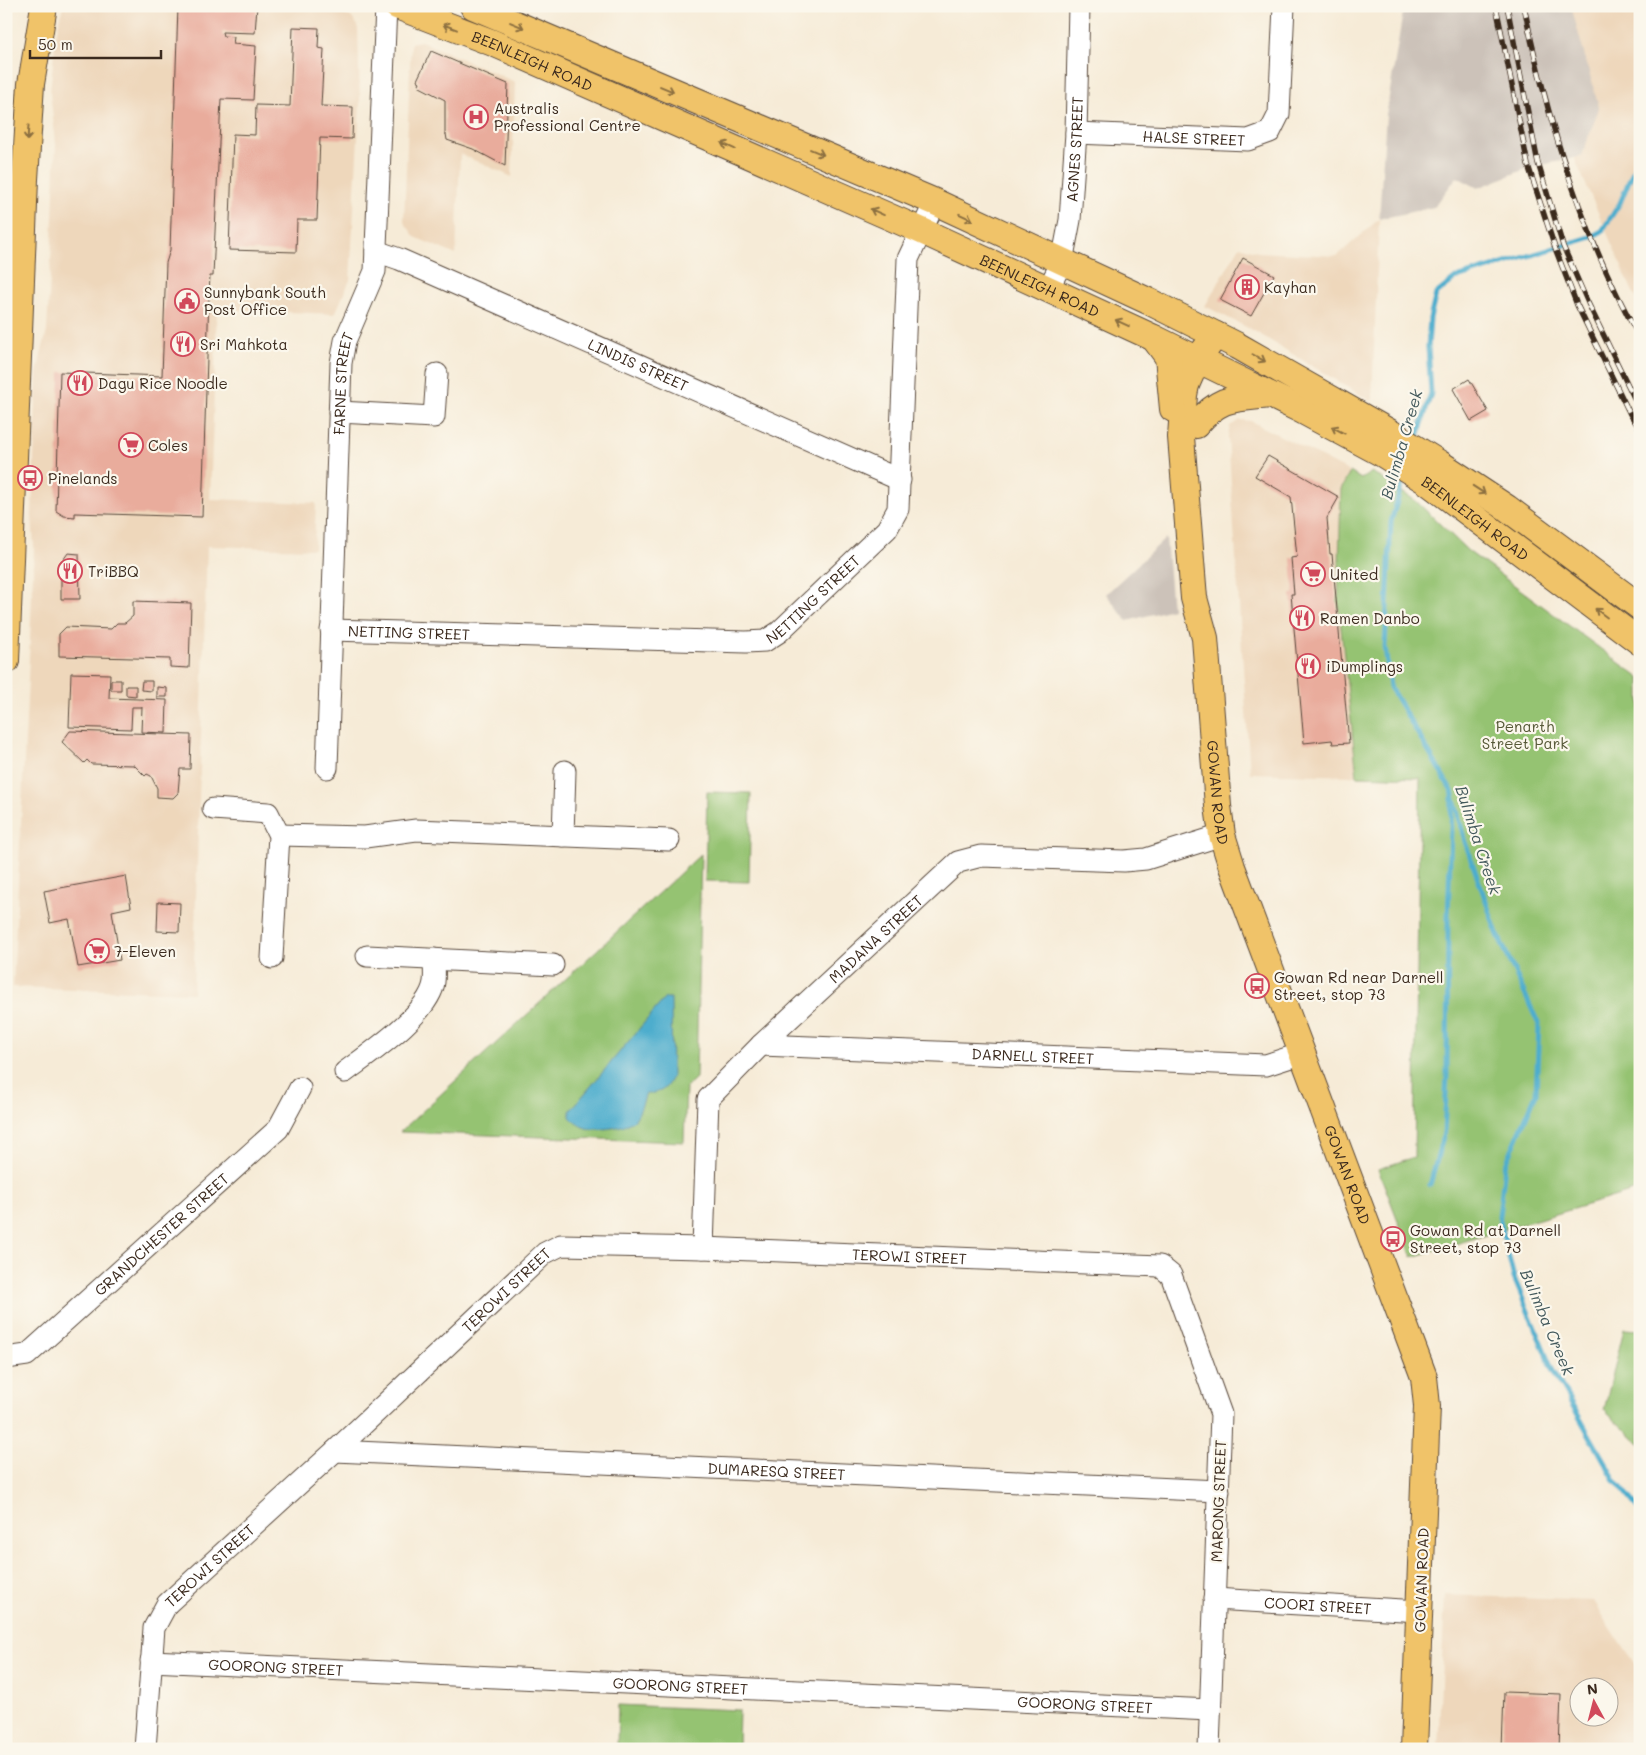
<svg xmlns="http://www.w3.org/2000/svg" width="1646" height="1755" font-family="Mali,sans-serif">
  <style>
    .built { fill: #eed7bb; fill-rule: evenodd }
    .industrial { fill: #ccc2b9 }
    .green { fill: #95c372; stroke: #687648 }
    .water { fill: #4eadcd; stroke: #446c76 }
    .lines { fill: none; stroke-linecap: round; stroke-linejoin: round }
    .stream { stroke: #4eadcd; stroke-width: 5 }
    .building { fill: #e9ac9c }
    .minor-casing { stroke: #57473a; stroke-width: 23 }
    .major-casing { stroke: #57473a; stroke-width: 28 }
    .minor { stroke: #fff; stroke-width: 21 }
    .major { stroke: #f0c369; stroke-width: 26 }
    .rail-casing { stroke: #3b2a1e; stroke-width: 5.5 }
    .rail { stroke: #fbf7ec; stroke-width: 4; stroke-dasharray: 11; stroke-linecap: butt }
    .oneway { stroke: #8c6f40 }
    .labels { text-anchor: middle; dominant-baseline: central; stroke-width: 4.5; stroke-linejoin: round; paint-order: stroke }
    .street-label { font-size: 15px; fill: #3b2a1e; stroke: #fbf7ec }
    .poi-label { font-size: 15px; fill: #3b2a1e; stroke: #fbf7ec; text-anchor: start }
    .park-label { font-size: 15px; fill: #565837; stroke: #fbf7ec }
    .water-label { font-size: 16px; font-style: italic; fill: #42585b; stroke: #fbf7ec }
  </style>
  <rect width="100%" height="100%" fill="#fbf7ec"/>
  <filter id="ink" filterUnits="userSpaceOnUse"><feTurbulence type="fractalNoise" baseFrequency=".02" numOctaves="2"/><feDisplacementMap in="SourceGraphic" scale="10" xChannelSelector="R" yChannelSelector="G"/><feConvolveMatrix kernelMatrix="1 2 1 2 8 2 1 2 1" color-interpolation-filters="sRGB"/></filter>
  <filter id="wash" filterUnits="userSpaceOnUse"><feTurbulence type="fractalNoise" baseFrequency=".0096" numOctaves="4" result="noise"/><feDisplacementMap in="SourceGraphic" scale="20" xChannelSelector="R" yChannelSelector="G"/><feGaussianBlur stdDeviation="1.12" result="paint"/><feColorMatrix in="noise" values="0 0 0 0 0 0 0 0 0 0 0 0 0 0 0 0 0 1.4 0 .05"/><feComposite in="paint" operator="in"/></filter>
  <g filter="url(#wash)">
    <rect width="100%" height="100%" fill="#f6ebd7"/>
    <!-- built -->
    <path class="built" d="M 63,6 L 327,6 L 351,17 L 356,23 L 358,29 L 360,102 L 350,280 L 335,314 L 217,309 L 210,499 L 316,503 L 314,549 L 207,546 L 193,993 L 13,987 L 32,597 L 34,546 L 32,515 L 37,372 L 47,331 L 52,242 L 56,144 L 50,92 L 56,35 Z
      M 1535,6 L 1640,6 L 1640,305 L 1631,288 L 1570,148 Z
      M 421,41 L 515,82 L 512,177 L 460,154 L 456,255 L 415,237 L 404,222 L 411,43 Z
      M 1379,219 L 1372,402 L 1256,332 L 1205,306 L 1240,246 L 1258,252 L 1337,256 Z
      M 1240,420 L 1251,421 L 1350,472 L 1341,489 L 1338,601 L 1357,776 L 1250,773 L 1228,436 L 1230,426 Z
      M 1445,1595 L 1593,1601 L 1640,1672 L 1640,1749 L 1438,1749 ZM 1578,1688 L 1608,1688 L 1608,1718 L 1578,1718 Z"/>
    <!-- industrial -->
    <path class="industrial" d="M 1404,6 L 1571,6 L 1599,108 L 1582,156 L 1528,168 L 1478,188 L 1457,177 L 1434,207 L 1379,219 L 1386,115 Z
      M 1166,538 L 1172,609 L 1127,621 L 1106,594 Z"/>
    <!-- green -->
    <path class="green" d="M 1350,472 L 1361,479 L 1372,472 L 1416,501 L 1468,551 L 1640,678 L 1640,1189 L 1412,1257 L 1378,1169 L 1414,1157 L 1420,778 L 1357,776 L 1338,601 L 1341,489 Z
      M 707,792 L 751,793 L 749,882 L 705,881 Z
      M 701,854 L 696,1078 L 686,1087 L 684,1142 L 400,1132 Z
      M 1624,1329 L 1640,1330 L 1640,1444 L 1604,1410 Z
      M 618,1705 L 739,1710 L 738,1749 L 617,1749 Z"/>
    <!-- water -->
    <path class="water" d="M 665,998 L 671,998 L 672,1077 C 665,1091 662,1092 646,1094 C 643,1101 640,1113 635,1119 C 627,1128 598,1131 586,1128 C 579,1126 575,1122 570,1117 L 570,1111 Z"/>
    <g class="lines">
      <!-- stream -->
      <path class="stream" d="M 1417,440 L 1431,393 L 1428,347 L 1430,318 L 1436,294 L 1456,278 L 1591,237 L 1602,231 L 1620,203 L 1640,154
        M 1404,477 L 1391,522 L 1385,647 L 1390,687 L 1452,791 L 1465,842 L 1497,933 L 1539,1025 L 1536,1094 L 1505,1166 L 1499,1216 L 1514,1278 L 1553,1371 L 1615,1480 L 1640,1511
        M 1430,1185 L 1444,1133 L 1447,1075 L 1448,918 L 1452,798"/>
    </g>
    <g id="blocks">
      <!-- building -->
      <path class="building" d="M 178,6 L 257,6 L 255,33 L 222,32 L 223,36 L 234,37 L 233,44 L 256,46 L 253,100 L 221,99 L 213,276 L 210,276 L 209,294 L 202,517 L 75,513 L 75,517 L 64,516 L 56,511 L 60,372 L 162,376 L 166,263 L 170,250 Z
        M 293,27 L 319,28 L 318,48 L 324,49 L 321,106 L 353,107 L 352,139 L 320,138 L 317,220 L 297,220 L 296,252 L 229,250 L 233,134 L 255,135 L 256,105 L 290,106 Z
        M 431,51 L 508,84 L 505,166 L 473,149 L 447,140 L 446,134 L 445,134 L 445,100 L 418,86 L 420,82 L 417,80 Z
        M 1243,258 L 1274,275 L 1251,316 L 1220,300 Z
        M 1469,379 L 1488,411 L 1471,421 L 1453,389 Z
        M 1268,456 L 1339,497 L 1327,518 L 1330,554 L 1332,554 L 1349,743 L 1333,744 L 1332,740 L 1304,743 L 1291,594 L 1294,594 L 1291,558 L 1297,557 L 1291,497 L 1255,476 Z
        M 68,553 L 79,554 L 80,599 L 61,599 L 61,563 Z
        M 133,601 L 191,603 L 189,668 L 170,667 L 170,659 L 59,656 L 59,634 L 66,627 L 111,629 L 117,623 L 125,623 L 133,616 Z
        M 71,673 L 110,674 L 109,698 L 167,700 L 166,733 L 141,732 L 142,707 L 132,707 L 131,729 L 69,727 Z
        M 111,680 L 121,680 L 121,690 L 111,690 Z
        M 142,681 L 152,681 L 152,691 L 141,690 Z
        M 126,686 L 136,686 L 136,696 L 126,695 Z
        M 157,687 L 167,688 L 167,697 L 157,697 Z
        M 70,731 L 191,735 L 190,769 L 180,769 L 178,793 L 173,798 L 157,797 L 157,788 L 151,776 L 147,774 L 145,776 L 134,765 L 91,764 L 87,760 L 84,763 L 62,742 Z
        M 126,876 L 131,907 L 112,911 L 120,960 L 78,967 L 69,919 L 50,923 L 44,891 Z
        M 158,902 L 180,903 L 179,932 L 157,931 Z
        M 1504,1692 L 1561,1694 L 1559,1749 L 1502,1749 Z"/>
    </g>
  </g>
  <g filter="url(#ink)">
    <use href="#blocks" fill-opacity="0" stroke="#57473a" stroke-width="1"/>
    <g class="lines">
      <defs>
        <g id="minor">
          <path id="s1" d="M 1076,133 L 1248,140 L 1270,132 L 1279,114 L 1284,6"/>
          <path id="s2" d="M 376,251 L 399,259 L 900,480"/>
          <path id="s3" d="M 1048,289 L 1062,262 L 1070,220 L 1076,133 L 1079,6"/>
          <path d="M 339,412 L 434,417 L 437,374"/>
          <path id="s4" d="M 331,630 L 746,642 L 765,641 L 779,632 L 887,529 L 898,509 L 908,259 L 935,202"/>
          <path id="s5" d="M 327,768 L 341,363 L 345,341 L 375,271 L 386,6"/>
          <path d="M 213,809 L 268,813 L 279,835 L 272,958"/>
          <path d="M 279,835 L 365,837 L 416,830 L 669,840"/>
          <path d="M 563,836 L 565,771"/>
          <path d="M 367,956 L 553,965"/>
          <path id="s6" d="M 761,1045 L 1266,1065 L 1303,1053"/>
          <path d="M 345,1072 C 369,1054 430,1013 434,982 C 435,975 434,967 434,959"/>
          <path id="s7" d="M 703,1248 L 708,1099 L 761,1045 L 958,862 L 981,856 L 1124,861 L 1146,859 L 1222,835"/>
          <path id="s8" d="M 6,1358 L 27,1355 L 278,1129 L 300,1088"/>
          <path id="s9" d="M 335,1451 L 1219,1491"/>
          <path id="s10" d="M 1214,1599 L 1420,1611"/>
          <path id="s11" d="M 151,1661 L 1210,1710"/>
          <path id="s12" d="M 145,1749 L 154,1628 L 167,1604 L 335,1451 L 545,1253 L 561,1245 L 703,1248 L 1160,1266 L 1171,1275 L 1221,1414 L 1209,1749"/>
        </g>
        <g id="major">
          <path id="s13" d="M 397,6 L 493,43 L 922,231 L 1154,338 L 1301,410 L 1381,453 L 1429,483 L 1640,642"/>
          <path d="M 473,6 L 935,202 L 1148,301 L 1238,346 L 1391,433 L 1439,463 L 1507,508 L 1640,607"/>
          <path id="s14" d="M 1216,335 L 1197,360 L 1186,385 L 1184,395 L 1181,437 L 1194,598 L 1205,638 L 1218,806 L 1222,835 L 1232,867 L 1424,1377 L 1427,1406 L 1414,1749"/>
          <path d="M 1154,338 L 1168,357 L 1173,409"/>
          <path d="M 1196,425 C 1221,395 1235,399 1270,395"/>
          <path d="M 6,661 L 25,179 L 31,84 L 44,6"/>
        </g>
      </defs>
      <!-- minor casing -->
      <use href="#minor" class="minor-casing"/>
      <!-- major casing -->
      <use href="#major" class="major-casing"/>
      <!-- minor -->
      <use href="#minor" class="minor"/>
      <!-- major -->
      <use href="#major" class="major"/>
      <defs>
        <path id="rail" d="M 1496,6 L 1528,165 L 1555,248 L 1577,305 L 1630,414 L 1640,429
          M 1507,6 L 1538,163 L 1563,246 L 1588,303 L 1640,410
          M 1524,6 C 1547,121 1582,236 1640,338"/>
      </defs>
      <!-- rail casing -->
      <use href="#rail" class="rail-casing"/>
      <!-- rail -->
      <use href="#rail" class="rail"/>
    </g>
    <!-- one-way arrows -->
    <defs><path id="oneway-shaft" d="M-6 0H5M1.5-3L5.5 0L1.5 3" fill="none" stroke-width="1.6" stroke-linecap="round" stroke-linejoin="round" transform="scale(1.25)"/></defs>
    <g class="oneway">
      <use href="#oneway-shaft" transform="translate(517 25) rotate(23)"/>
      <use href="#oneway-shaft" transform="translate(450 27) rotate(-159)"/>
      <use href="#oneway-shaft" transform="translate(667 89) rotate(23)"/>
      <use href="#oneway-shaft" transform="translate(28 133) rotate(94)"/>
      <use href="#oneway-shaft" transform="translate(728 146) rotate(-156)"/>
      <use href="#oneway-shaft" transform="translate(817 152) rotate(23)"/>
      <use href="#oneway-shaft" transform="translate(877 212) rotate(-156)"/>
      <use href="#oneway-shaft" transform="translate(966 217) rotate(25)"/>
      <use href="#oneway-shaft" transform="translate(1122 323) rotate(-155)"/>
      <use href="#oneway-shaft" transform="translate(1259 358) rotate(30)"/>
      <use href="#oneway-shaft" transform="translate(1338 430) rotate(-152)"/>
      <use href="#oneway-shaft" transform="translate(1479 490) rotate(33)"/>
      <use href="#oneway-shaft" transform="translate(1601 613) rotate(-143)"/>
    </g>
  </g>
  <!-- icons -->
  <defs>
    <symbol id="hospital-ring" viewBox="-11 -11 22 22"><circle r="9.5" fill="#fbf7ec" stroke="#d1495b" stroke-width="1.5"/><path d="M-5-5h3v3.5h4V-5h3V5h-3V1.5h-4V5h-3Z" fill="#d1495b"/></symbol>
    <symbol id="building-ring" viewBox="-11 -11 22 22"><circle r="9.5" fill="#fbf7ec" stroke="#d1495b" stroke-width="1.5"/><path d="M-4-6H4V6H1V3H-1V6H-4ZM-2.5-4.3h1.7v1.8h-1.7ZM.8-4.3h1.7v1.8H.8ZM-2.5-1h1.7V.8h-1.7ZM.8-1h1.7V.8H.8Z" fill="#d1495b"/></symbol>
    <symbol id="civic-ring" viewBox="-11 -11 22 22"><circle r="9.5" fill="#fbf7ec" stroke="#d1495b" stroke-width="1.5"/><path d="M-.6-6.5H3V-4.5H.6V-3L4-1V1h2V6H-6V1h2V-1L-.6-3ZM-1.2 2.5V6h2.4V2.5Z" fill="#d1495b"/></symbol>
    <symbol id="restaurant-ring" viewBox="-11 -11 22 22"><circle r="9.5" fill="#fbf7ec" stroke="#d1495b" stroke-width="1.5"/><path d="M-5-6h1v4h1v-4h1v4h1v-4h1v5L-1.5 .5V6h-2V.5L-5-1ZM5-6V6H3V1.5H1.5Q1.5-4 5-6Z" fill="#d1495b"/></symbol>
    <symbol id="supermarket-ring" viewBox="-11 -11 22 22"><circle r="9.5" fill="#fbf7ec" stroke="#d1495b" stroke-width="1.5"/><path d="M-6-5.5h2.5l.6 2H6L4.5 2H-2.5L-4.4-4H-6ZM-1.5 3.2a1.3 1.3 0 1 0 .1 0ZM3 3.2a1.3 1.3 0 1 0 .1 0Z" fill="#d1495b"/></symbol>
    <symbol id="bus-ring" viewBox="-11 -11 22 22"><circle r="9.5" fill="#fbf7ec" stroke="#d1495b" stroke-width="1.5"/><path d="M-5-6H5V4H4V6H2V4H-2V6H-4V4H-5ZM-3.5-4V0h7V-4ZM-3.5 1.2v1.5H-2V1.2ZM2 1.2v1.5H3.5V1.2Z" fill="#d1495b"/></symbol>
  </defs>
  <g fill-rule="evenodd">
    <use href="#hospital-ring" x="462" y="103" width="28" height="28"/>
    <use href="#building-ring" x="1233" y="273" width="28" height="28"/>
    <use href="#civic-ring" x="173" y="287" width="28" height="28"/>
    <use href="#restaurant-ring" x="169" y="330" width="28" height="28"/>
    <use href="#restaurant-ring" x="66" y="369" width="28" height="28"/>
    <use href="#supermarket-ring" x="117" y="431" width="28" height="28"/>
    <use href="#bus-ring" x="16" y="464" width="28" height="28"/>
    <use href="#restaurant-ring" x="56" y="557" width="28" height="28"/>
    <use href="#supermarket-ring" x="1299" y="560" width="28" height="28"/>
    <use href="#restaurant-ring" x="1288" y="604" width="28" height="28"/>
    <use href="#restaurant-ring" x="1294" y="652" width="28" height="28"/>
    <use href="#supermarket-ring" x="83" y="937" width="28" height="28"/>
    <use href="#bus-ring" x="1243" y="972" width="28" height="28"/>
    <use href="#bus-ring" x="1379" y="1225" width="28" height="28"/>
  </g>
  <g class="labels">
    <!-- street labels -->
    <g class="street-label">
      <text stroke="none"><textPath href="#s13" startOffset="146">BEENLEIGH ROAD</textPath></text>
      <text stroke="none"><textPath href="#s1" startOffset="118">HALSE STREET</textPath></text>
      <text stroke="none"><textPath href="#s3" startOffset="144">AGNES STREET</textPath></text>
      <text stroke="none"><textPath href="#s13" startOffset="701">BEENLEIGH ROAD</textPath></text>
      <text stroke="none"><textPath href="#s2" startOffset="286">LINDIS STREET</textPath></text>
      <text stroke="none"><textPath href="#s5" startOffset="385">FARNE STREET</textPath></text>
      <text stroke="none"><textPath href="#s13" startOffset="1196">BEENLEIGH ROAD</textPath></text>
      <text stroke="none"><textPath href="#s4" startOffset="498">NETTING STREET</textPath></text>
      <text stroke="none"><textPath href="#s4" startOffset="78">NETTING STREET</textPath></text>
      <text stroke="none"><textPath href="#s14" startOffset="469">GOWAN ROAD</textPath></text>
      <text stroke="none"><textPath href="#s7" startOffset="381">MADANA STREET</textPath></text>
      <text stroke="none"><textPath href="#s6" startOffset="272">DARNELL STREET</textPath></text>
      <text stroke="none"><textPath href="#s14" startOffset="874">GOWAN ROAD</textPath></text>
      <text stroke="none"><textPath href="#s8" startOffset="202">GRANDCHESTER STREET</textPath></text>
      <text stroke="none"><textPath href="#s12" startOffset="1031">TEROWI STREET</textPath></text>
      <text stroke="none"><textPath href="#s12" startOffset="611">TEROWI STREET</textPath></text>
      <text stroke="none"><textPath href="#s9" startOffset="442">DUMARESQ STREET</textPath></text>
      <text transform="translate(1218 1501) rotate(-88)">MARONG STREET</text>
      <text stroke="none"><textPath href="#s12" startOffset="206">TEROWI STREET</textPath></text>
      <text transform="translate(1421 1580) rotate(-88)">GOWAN ROAD</text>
      <text stroke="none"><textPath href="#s10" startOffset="104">COORI STREET</textPath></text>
      <text stroke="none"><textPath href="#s11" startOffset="125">GOORONG STREET</textPath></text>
      <text stroke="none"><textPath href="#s11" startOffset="530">GOORONG STREET</textPath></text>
      <text stroke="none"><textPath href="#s11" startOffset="935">GOORONG STREET</textPath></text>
    </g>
    <!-- poi labels -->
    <g class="poi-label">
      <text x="494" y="108">Australis<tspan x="494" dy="17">Professional Centre</tspan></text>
      <text x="1264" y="287">Kayhan</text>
      <text x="204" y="292">Sunnybank South<tspan x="204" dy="17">Post Office</tspan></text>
      <text x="200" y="344">Sri Mahkota</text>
      <text x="98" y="383">Dagu Rice Noodle</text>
      <text x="148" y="445">Coles</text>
      <text x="48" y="478">Pinelands</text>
      <text x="88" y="571">TriBBQ</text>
      <text x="1330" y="574">United</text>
      <text x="1320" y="618">Ramen Danbo</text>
      <text x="1326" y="666">iDumplings</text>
      <text x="114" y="951">7-Eleven</text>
      <text x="1274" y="977">Gowan Rd near Darnell<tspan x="1274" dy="17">Street, stop 73</tspan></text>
      <text x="1410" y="1230">Gowan Rd at Darnell<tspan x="1410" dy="17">Street, stop 73</tspan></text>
    </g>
    <!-- park labels -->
    <g class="park-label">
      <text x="1525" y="726">Penarth<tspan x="1525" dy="17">Street Park</tspan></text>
    </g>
    <!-- water labels -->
    <g class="water-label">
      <text transform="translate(1401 444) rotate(-74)">Bulimba Creek</text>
      <text transform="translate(1479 840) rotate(72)">Bulimba Creek</text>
      <text transform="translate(1548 1322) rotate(67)">Bulimba Creek</text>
    </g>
  </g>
  <!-- margin -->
  <rect width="1646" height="1755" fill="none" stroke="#fbf7ec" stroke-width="25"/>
  <!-- north arrow -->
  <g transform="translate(1594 1702) rotate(353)"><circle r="24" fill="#fbf7ec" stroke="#aea59a"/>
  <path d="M0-4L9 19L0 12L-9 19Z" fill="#d1495b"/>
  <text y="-8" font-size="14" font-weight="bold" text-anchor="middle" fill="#3b2a1e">N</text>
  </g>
  <!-- scale -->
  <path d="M30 50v8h131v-8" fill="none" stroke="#3b2a1e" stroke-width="2.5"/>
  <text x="38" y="50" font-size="15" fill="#3b2a1e" stroke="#fbf7ec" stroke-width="4" paint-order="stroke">50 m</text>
</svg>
